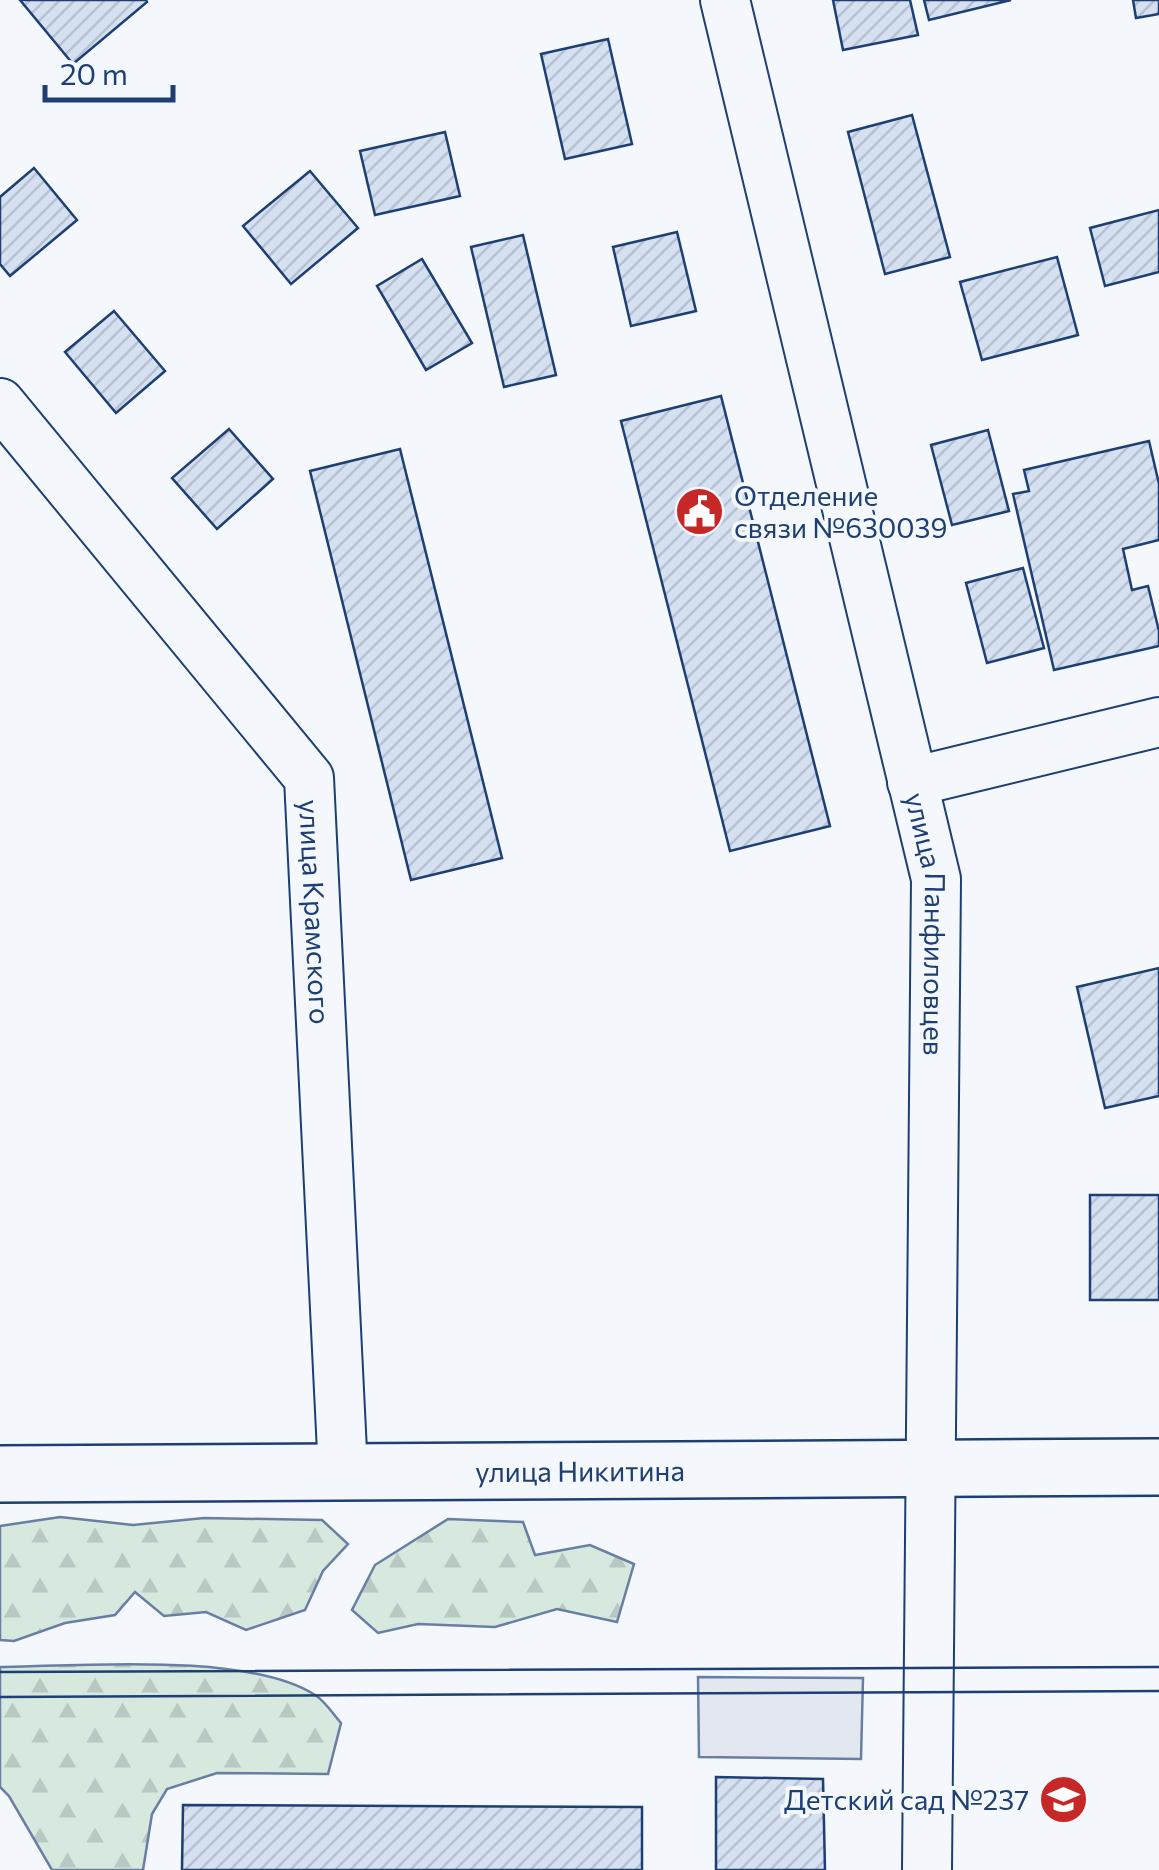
<svg xmlns="http://www.w3.org/2000/svg" width="1159" height="1870" font-family="Commissioner,sans-serif">
  <style>
    .forest { fill: url(#forest-firs); stroke: #687fa3; stroke-width: 2.5 }
    .parking { fill: #e3e8f0; stroke: #687fa3; stroke-width: 2.5 }
    .building { fill: url(#building-hatch); stroke: #1d3f73; stroke-width: 2.5 }
    .lines { fill: none; stroke-linecap: round; stroke-linejoin: round }
    .minor-casing { stroke: #1d3f73; stroke-width: 52 }
    .major-casing { stroke: #1d3f73; stroke-width: 60 }
    .minor { stroke: #f4f7fb; stroke-width: 48 }
    .major { stroke: #f4f7fb; stroke-width: 55 }
    .tram { stroke: #1d3f73; stroke-width: 2.5 }
    .labels { text-anchor: middle; dominant-baseline: central; stroke-width: 8; stroke-linejoin: round; paint-order: stroke }
    .poi-label { font-size: 28px; fill: #1d3f73; stroke: #f4f7fb; text-anchor: start }
    .street-label { font-size: 28px; fill: #1d3f73; stroke: #f4f7fb }
  </style>
  <defs>
    <pattern id="forest-firs" width="22" height="20" patternUnits="userSpaceOnUse" patternTransform="scale(2.5)"><rect width="22" height="20" fill="#d7e8df"/><path d="M5 1l3.5 6h-7zM16 11l3.5 6h-7z" fill="#b8c8c3"/></pattern>
    <pattern id="building-hatch" width="6" height="6" patternUnits="userSpaceOnUse" patternTransform="scale(2.5)"><rect width="6" height="6" fill="#d5e0f0"/><path d="M-1 1l2-2M0 6l6-6M5 7l2-2" fill="none" stroke="#b6c1d1"/></pattern>
  </defs>
  <rect width="100%" height="100%" fill="#f4f7fb"/>
  <!-- forest -->
  <path class="forest" d="M 60,1517 L 133,1525 L 204,1518 L 322,1520 L 348,1544 L 323,1571 L 305,1610 L 246,1630 L 206,1612 L 164,1616 L 135,1592 L 115,1615 L 65,1623 L 14,1641 L 0,1640 L 0,1526 Z
    M 448,1519 L 523,1522 L 535,1555 L 590,1545 L 634,1564 L 617,1622 L 557,1609 L 495,1627 L 418,1624 L 378,1633 L 352,1610 L 375,1565 Z
    M 0,1667 C 81,1666 248,1652 315,1695 C 325,1701 333,1714 341,1723 L 328,1774 L 217,1773 L 167,1789 L 152,1814 L 143,1870 L 52,1870 L 9,1796 L 0,1787 Z"/>
  <!-- parking -->
  <path class="parking" d="M 698,1677 L 863,1678 L 861,1759 L 699,1757 Z"/>
  <!-- building -->
  <path class="building" d="M 20,0 L 146,0 L 147,2 L 73,64 Z
    M 833,0 L 910,0 L 918,35 L 843,50 Z
    M 924,0 L 1011,0 L 929,20 Z
    M 1133,0 L 1159,0 L 1159,14 L 1136,18 Z
    M 608,39 L 632,144 L 565,159 L 541,54 Z
    M 912,115 L 950,257 L 885,274 L 848,132 Z
    M 445,132 L 460,196 L 375,215 L 360,151 Z
    M 34,168 L 77,220 L 10,276 L 0,264 L 0,197 Z
    M 310,171 L 358,228 L 291,284 L 243,226 Z
    M 1159,210 L 1159,272 L 1105,286 L 1090,228 Z
    M 677,232 L 696,311 L 631,326 L 613,247 Z
    M 523,235 L 556,375 L 504,387 L 471,247 Z
    M 1057,257 L 1078,335 L 982,360 L 960,282 Z
    M 422,259 L 472,343 L 426,370 L 377,286 Z
    M 114,311 L 165,371 L 116,413 L 65,352 Z
    M 721,396 L 830,826 L 730,851 L 621,421 Z
    M 229,429 L 273,479 L 217,529 L 172,478 Z
    M 988,430 L 1009,511 L 952,525 L 931,445 Z
    M 1149,441 L 1159,484 L 1159,540 L 1123,549 L 1132,590 L 1148,586 L 1159,631 L 1159,646 L 1054,670 L 1013,494 L 1029,491 L 1024,470 Z
    M 400,449 L 502,858 L 411,880 L 310,471 Z
    M 1023,568 L 1044,648 L 987,663 L 966,583 Z
    M 1159,968 L 1159,1096 L 1105,1108 L 1077,987 Z
    M 1090,1195 L 1159,1195 L 1159,1300 L 1090,1300 Z
    M 716,1777 L 823,1779 L 825,1870 L 716,1870 Z
    M 183,1805 L 642,1807 L 642,1870 L 182,1870 Z"/>
  <g class="lines">
    <defs>
      <g id="minor">
        <path id="s1" d="M 725,0 L 936,879 L 927,1870"/>
        <path id="s2" d="M 0,403 L 309,778 L 343,1472"/>
        <path d="M 912,782 L 1159,722"/>
      </g>
      <g id="major">
        <path id="s3" d="M 0,1474 L 1159,1467"/>
      </g>
    </defs>
    <!-- minor casing -->
    <use href="#minor" class="minor-casing"/>
    <!-- major casing -->
    <use href="#major" class="major-casing"/>
    <!-- minor -->
    <use href="#minor" class="minor"/>
    <!-- major -->
    <use href="#major" class="major"/>
    <!-- tram -->
    <path class="tram" d="M 0,1672 L 1159,1667
      M 0,1697 L 1159,1691"/>
  </g>
  <!-- icons -->
  <defs>
    <symbol id="civic-disc" viewBox="-11 -11 22 22"><circle r="9.5" fill="#c62828" stroke="#f4f7fb"/><path d="M-.6-6.5H3V-4.5H.6V-3L4-1V1h2V6H-6V1h2V-1L-.6-3ZM-1.2 2.5V6h2.4V2.5Z" fill="#fff"/></symbol>
    <symbol id="school-disc" viewBox="-11 -11 22 22"><circle r="9.5" fill="#c62828" stroke="#f4f7fb"/><path d="M0-5L7-2L0 1L-7-2ZM-4 1L0 2.5L4 1V4Q0 6-4 4Z" fill="#fff"/></symbol>
  </defs>
  <g fill-rule="evenodd">
    <use href="#civic-disc" x="672" y="484" width="55" height="55"/>
    <use href="#school-disc" x="1036" y="1772" width="55" height="55"/>
  </g>
  <g class="labels">
    <!-- poi labels -->
    <g class="poi-label">
      <text x="734" y="495">Отделение<tspan x="734" dy="32">связи №630039</tspan></text>
      <text x="1029" y="1799" text-anchor="end">Детский сад №237</text>
    </g>
    <!-- street labels -->
    <g class="street-label">
      <text stroke="none"><textPath href="#s2" startOffset="620">улица Крамского</textPath></text>
      <text stroke="none"><textPath href="#s1" startOffset="948">улица Панфиловцев</textPath></text>
      <text stroke="none"><textPath href="#s3" startOffset="580">улица Никитина</textPath></text>
    </g>
  </g>
  <!-- scale -->
  <path d="M45 85v15h128v-15" fill="none" stroke="#1d3f73" stroke-width="5"/>
  <text x="60" y="85" font-size="30" fill="#1d3f73" stroke="#f4f7fb" stroke-width="8" paint-order="stroke">20 m</text>
</svg>
